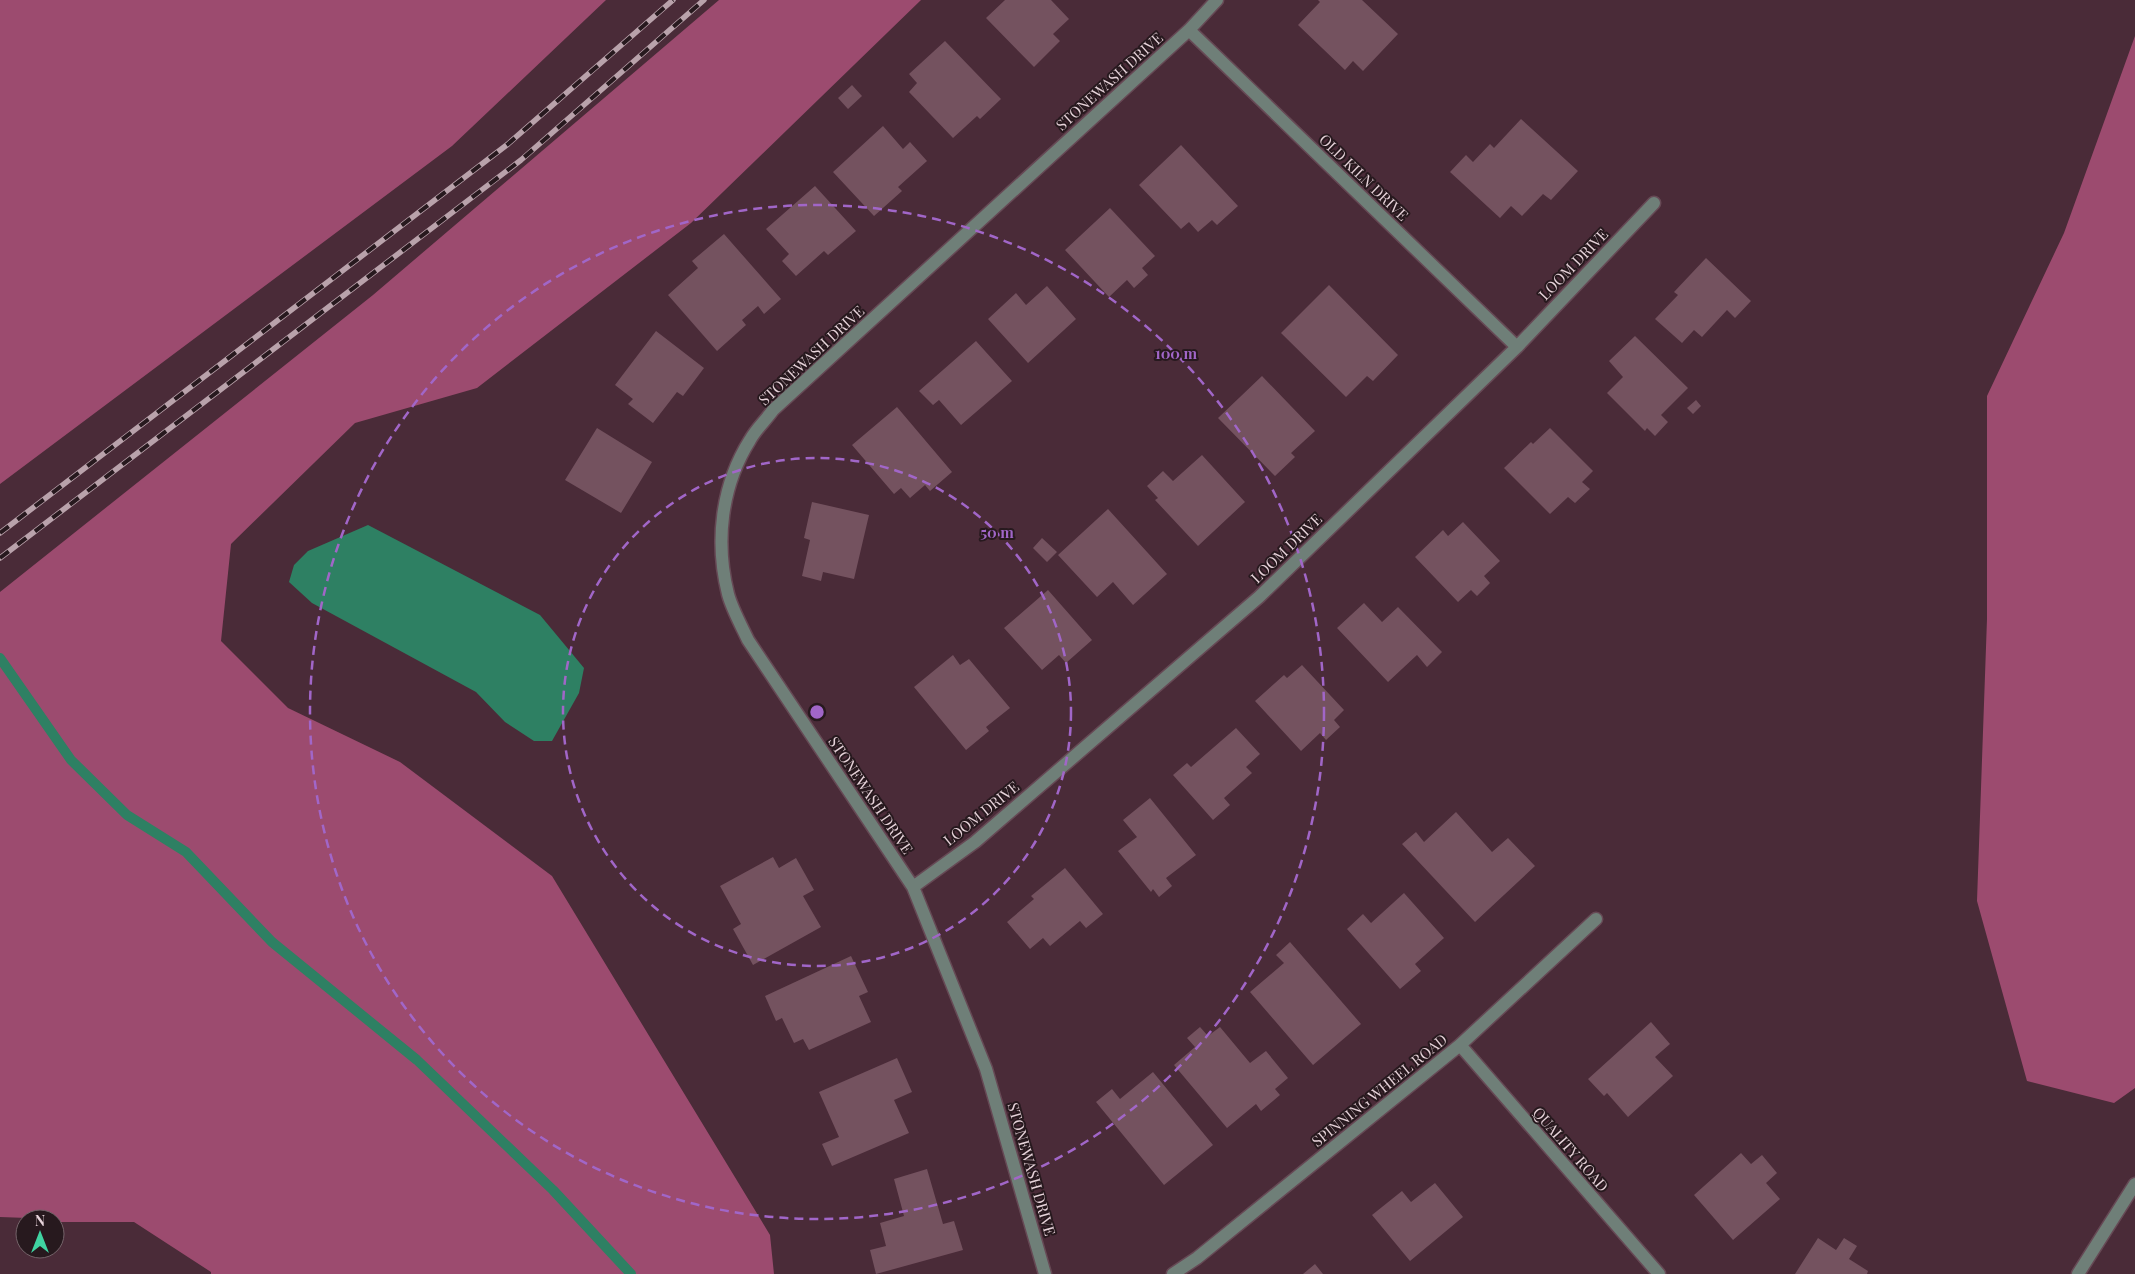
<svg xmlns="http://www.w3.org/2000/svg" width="2135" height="1274" font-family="'Playfair Display',serif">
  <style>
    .forest { fill: #9c4b6f }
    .water { fill: #2e8063 }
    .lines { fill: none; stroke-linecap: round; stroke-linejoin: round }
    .stream { stroke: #2e8063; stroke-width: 10 }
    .building { fill: #74525f }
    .minor-casing { stroke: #664955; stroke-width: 15 }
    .minor { stroke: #6f7f78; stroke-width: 12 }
    .rail-casing { stroke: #b9a2ab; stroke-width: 5.5 }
    .rail { stroke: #27191e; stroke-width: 4; stroke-dasharray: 11; stroke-linecap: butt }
    .ring { fill: none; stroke: #a166c8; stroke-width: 2.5; stroke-dasharray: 9 6 }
    .labels { text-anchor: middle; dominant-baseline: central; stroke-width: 4; stroke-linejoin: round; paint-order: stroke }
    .street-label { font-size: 15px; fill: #e7d3da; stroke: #27191e }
    .centre { fill: #a166c8; stroke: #27191e; stroke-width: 2.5 }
    .ring-label { font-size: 15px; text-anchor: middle; font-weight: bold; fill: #a166c8; stroke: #27191e; stroke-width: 4; stroke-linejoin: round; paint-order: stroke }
  </style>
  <rect width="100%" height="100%" fill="#4a2b38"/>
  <!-- forest -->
  <path class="forest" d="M 0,0 L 606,0 L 452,146 L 0,484 Z
    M 719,0 L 921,0 L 691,223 L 477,388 L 355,423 L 231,544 L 221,641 L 288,708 L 400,762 L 552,876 L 770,1235 L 774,1274 L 211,1274 L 211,1272 L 134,1222 L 55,1222 L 55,1219 L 0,1217 L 0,592 L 373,295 Z
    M 2135,36 L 2135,1088 L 2114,1103 L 2027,1081 L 1977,901 L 1987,619 L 1987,396 L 2064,233 Z"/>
  <!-- water -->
  <path class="water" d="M 368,525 L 540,615 L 584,668 L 579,693 L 552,741 L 534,741 L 505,722 L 476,692 L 312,603 L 289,582 L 294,565 L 308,551 Z"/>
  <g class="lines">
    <!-- stream -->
    <path class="stream" d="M 0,658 L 71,760 L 127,815 L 186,852 L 272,942 L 417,1060 L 553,1190 L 631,1274"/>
  </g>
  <!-- building -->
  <path class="building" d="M 1005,0 L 1051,0 L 1069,19 L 1053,34 L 1060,41 L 1034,67 L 986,18 Z
    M 1318,0 L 1362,0 L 1398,34 L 1363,71 L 1353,61 L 1345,70 L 1298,25 L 1320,2 Z
    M 945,41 L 1001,99 L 980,119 L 977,116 L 953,138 L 909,92 L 917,83 L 909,74 Z
    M 852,85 L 862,96 L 848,109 L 838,98 Z
    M 1521,119 L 1578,171 L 1551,200 L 1543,194 L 1522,216 L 1511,206 L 1500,218 L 1450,172 L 1466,155 L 1473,162 L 1490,144 L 1494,148 Z
    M 883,126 L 903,149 L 910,142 L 927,161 L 898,187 L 902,191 L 874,216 L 833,172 Z
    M 1181,145 L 1238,206 L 1217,225 L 1212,220 L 1198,232 L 1189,222 L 1181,229 L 1139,185 Z
    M 815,186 L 856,231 L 828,255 L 824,251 L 796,276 L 782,261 L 789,254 L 766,229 Z
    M 1110,208 L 1155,256 L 1142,268 L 1148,275 L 1134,288 L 1127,280 L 1109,297 L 1065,250 Z
    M 724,234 L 781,299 L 764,314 L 758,306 L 742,320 L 746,325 L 717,351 L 668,295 L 698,268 L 692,261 Z
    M 1706,258 L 1751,301 L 1735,318 L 1727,310 L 1702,337 L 1694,330 L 1682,343 L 1655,319 L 1678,295 L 1674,292 Z
    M 1329,285 L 1398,355 L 1373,381 L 1367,376 L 1346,397 L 1281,333 Z
    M 1047,286 L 1076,319 L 1028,363 L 988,319 L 1016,293 L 1026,305 Z
    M 656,331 L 704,368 L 683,396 L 677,392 L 653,423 L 628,404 L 633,399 L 615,385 Z
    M 1635,336 L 1688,388 L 1661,415 L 1668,422 L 1655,436 L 1647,428 L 1645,431 L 1607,393 L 1623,377 L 1609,361 Z
    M 976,341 L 1012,381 L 961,425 L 939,400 L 933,405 L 919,391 Z
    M 1262,376 L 1315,431 L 1291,453 L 1295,457 L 1275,476 L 1218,418 Z
    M 1696,400 L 1701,406 L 1693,414 L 1687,408 Z
    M 897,407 L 952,472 L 930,491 L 925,485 L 910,498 L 901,488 L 894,494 L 852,445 Z
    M 597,428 L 652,462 L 621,513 L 565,480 Z
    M 1550,428 L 1593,471 L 1582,482 L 1590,489 L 1575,503 L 1568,497 L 1550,514 L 1504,468 L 1531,442 L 1533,444 Z
    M 1202,455 L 1245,502 L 1198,546 L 1155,500 L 1158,498 L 1147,486 L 1163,471 L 1173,481 Z
    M 812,502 L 869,515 L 854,579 L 823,572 L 821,581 L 802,576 L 810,540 L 804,538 Z
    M 1108,509 L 1167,574 L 1133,605 L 1113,582 L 1097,597 L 1058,555 Z
    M 1463,522 L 1500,561 L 1484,576 L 1490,583 L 1477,596 L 1471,590 L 1458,602 L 1415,557 L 1443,530 L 1448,536 Z
    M 1042,538 L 1057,552 L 1047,562 L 1033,548 Z
    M 1048,590 L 1092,640 L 1066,663 L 1059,655 L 1042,670 L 1004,628 Z
    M 1364,603 L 1382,622 L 1398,607 L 1442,652 L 1427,667 L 1417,655 L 1388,682 L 1337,628 Z
    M 953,655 L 960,665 L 969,659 L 1010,708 L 986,727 L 989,731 L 966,750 L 914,687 Z
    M 1302,665 L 1344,710 L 1334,720 L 1340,727 L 1326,740 L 1320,733 L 1301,751 L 1255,701 L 1284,675 L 1287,678 Z
    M 1236,728 L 1260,754 L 1246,767 L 1252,773 L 1224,798 L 1230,805 L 1213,820 L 1173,775 L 1187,763 L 1191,767 Z
    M 1150,798 L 1196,855 L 1166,878 L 1172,886 L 1159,897 L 1153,889 L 1151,892 L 1118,851 L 1137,837 L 1123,820 Z
    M 1456,812 L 1492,852 L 1508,838 L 1535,866 L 1475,922 L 1402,844 L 1416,832 L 1424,842 Z
    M 773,857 L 779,868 L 796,858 L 814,890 L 803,896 L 821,927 L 753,965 L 733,929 L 741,924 L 720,886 Z
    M 1065,868 L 1103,914 L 1086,928 L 1080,921 L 1050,946 L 1043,938 L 1030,949 L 1007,922 L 1034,899 L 1031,896 Z
    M 1404,893 L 1444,938 L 1415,964 L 1421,971 L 1400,989 L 1347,929 L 1363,914 L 1371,923 Z
    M 1290,942 L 1361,1024 L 1313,1065 L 1250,992 L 1284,963 L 1276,955 Z
    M 851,956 L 868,992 L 859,996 L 871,1022 L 809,1050 L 803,1039 L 794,1043 L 782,1018 L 776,1021 L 765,996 Z
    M 1651,1022 L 1670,1044 L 1655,1057 L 1673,1076 L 1628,1117 L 1607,1093 L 1604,1096 L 1588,1079 Z
    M 1200,1027 L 1208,1036 L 1220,1027 L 1250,1063 L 1266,1051 L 1288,1078 L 1275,1089 L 1280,1095 L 1261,1111 L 1256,1104 L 1227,1128 L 1174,1065 L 1195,1047 L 1187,1038 Z
    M 897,1058 L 912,1092 L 894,1100 L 909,1133 L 832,1166 L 822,1144 L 839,1137 L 819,1092 Z
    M 1153,1072 L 1213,1145 L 1164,1185 L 1096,1102 L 1112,1089 L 1120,1099 Z
    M 1741,1153 L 1751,1164 L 1762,1155 L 1777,1173 L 1766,1183 L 1780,1199 L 1733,1240 L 1694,1195 Z
    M 927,1169 L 943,1224 L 954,1221 L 963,1250 L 876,1274 L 870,1250 L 886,1246 L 880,1223 L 904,1216 L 894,1179 Z
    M 1435,1183 L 1463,1217 L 1410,1261 L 1372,1215 L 1402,1191 L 1411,1202 Z
    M 1818,1238 L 1836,1250 L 1844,1238 L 1857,1246 L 1849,1259 L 1868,1271 L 1867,1274 L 1795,1274 Z
    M 1315,1264 L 1323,1274 L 1303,1274 Z"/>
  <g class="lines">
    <defs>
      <path id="minor" d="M 1189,30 L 1517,347
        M 913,887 L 975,842 L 1259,597 L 1517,347 L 1654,203
        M 1460,1045 L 1659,1274
        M 1045,1274 L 986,1069 L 913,887 L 748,640 C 741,625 732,609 728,594 C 715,542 721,486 750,440 C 756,429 766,420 773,410 L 1189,30 L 1217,0
        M 1173,1274 L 1197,1258 L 1460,1045 L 1596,919
        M 2078,1274 L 2135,1184"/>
    </defs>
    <!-- minor casing -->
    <use href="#minor" class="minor-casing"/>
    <!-- minor -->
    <use href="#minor" class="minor"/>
    <defs>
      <path id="rail" d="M 0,533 L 508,144 L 673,0
        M 0,558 L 521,160 L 704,0"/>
    </defs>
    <!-- rail casing -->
    <use href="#rail" class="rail-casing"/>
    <!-- rail -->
    <use href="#rail" class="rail"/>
  </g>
  <!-- distance rings -->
  <g class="ring">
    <circle cx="817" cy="712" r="254"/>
    <circle cx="817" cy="712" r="507"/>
  </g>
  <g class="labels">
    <!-- street labels -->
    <g class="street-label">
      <text transform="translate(1109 81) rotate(-42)">STONEWASH DRIVE</text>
      <text transform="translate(1364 177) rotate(44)">OLD KILN DRIVE</text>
      <text transform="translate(1573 264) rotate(-46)">LOOM DRIVE</text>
      <text transform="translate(811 355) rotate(-43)">STONEWASH DRIVE</text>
      <text transform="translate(1286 548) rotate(-44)">LOOM DRIVE</text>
      <text transform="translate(871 795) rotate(56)">STONEWASH DRIVE</text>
      <text transform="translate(981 813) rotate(-39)">LOOM DRIVE</text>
      <text transform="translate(1379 1090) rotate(-39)">SPINNING WHEEL ROAD</text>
      <text transform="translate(1571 1149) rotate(49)">QUALITY ROAD</text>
      <text transform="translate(1032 1169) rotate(74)">STONEWASH DRIVE</text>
    </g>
  </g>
  <circle cx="817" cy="712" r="8" class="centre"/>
  <g class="ring-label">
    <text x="1176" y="359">100 m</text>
    <text x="997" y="538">50 m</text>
  </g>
  <!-- north arrow -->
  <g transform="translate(40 1234)"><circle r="24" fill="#27191e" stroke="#746369"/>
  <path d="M0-4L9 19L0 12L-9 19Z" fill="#40d4a2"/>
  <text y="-8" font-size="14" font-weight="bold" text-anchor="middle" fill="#e7d3da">N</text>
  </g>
</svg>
